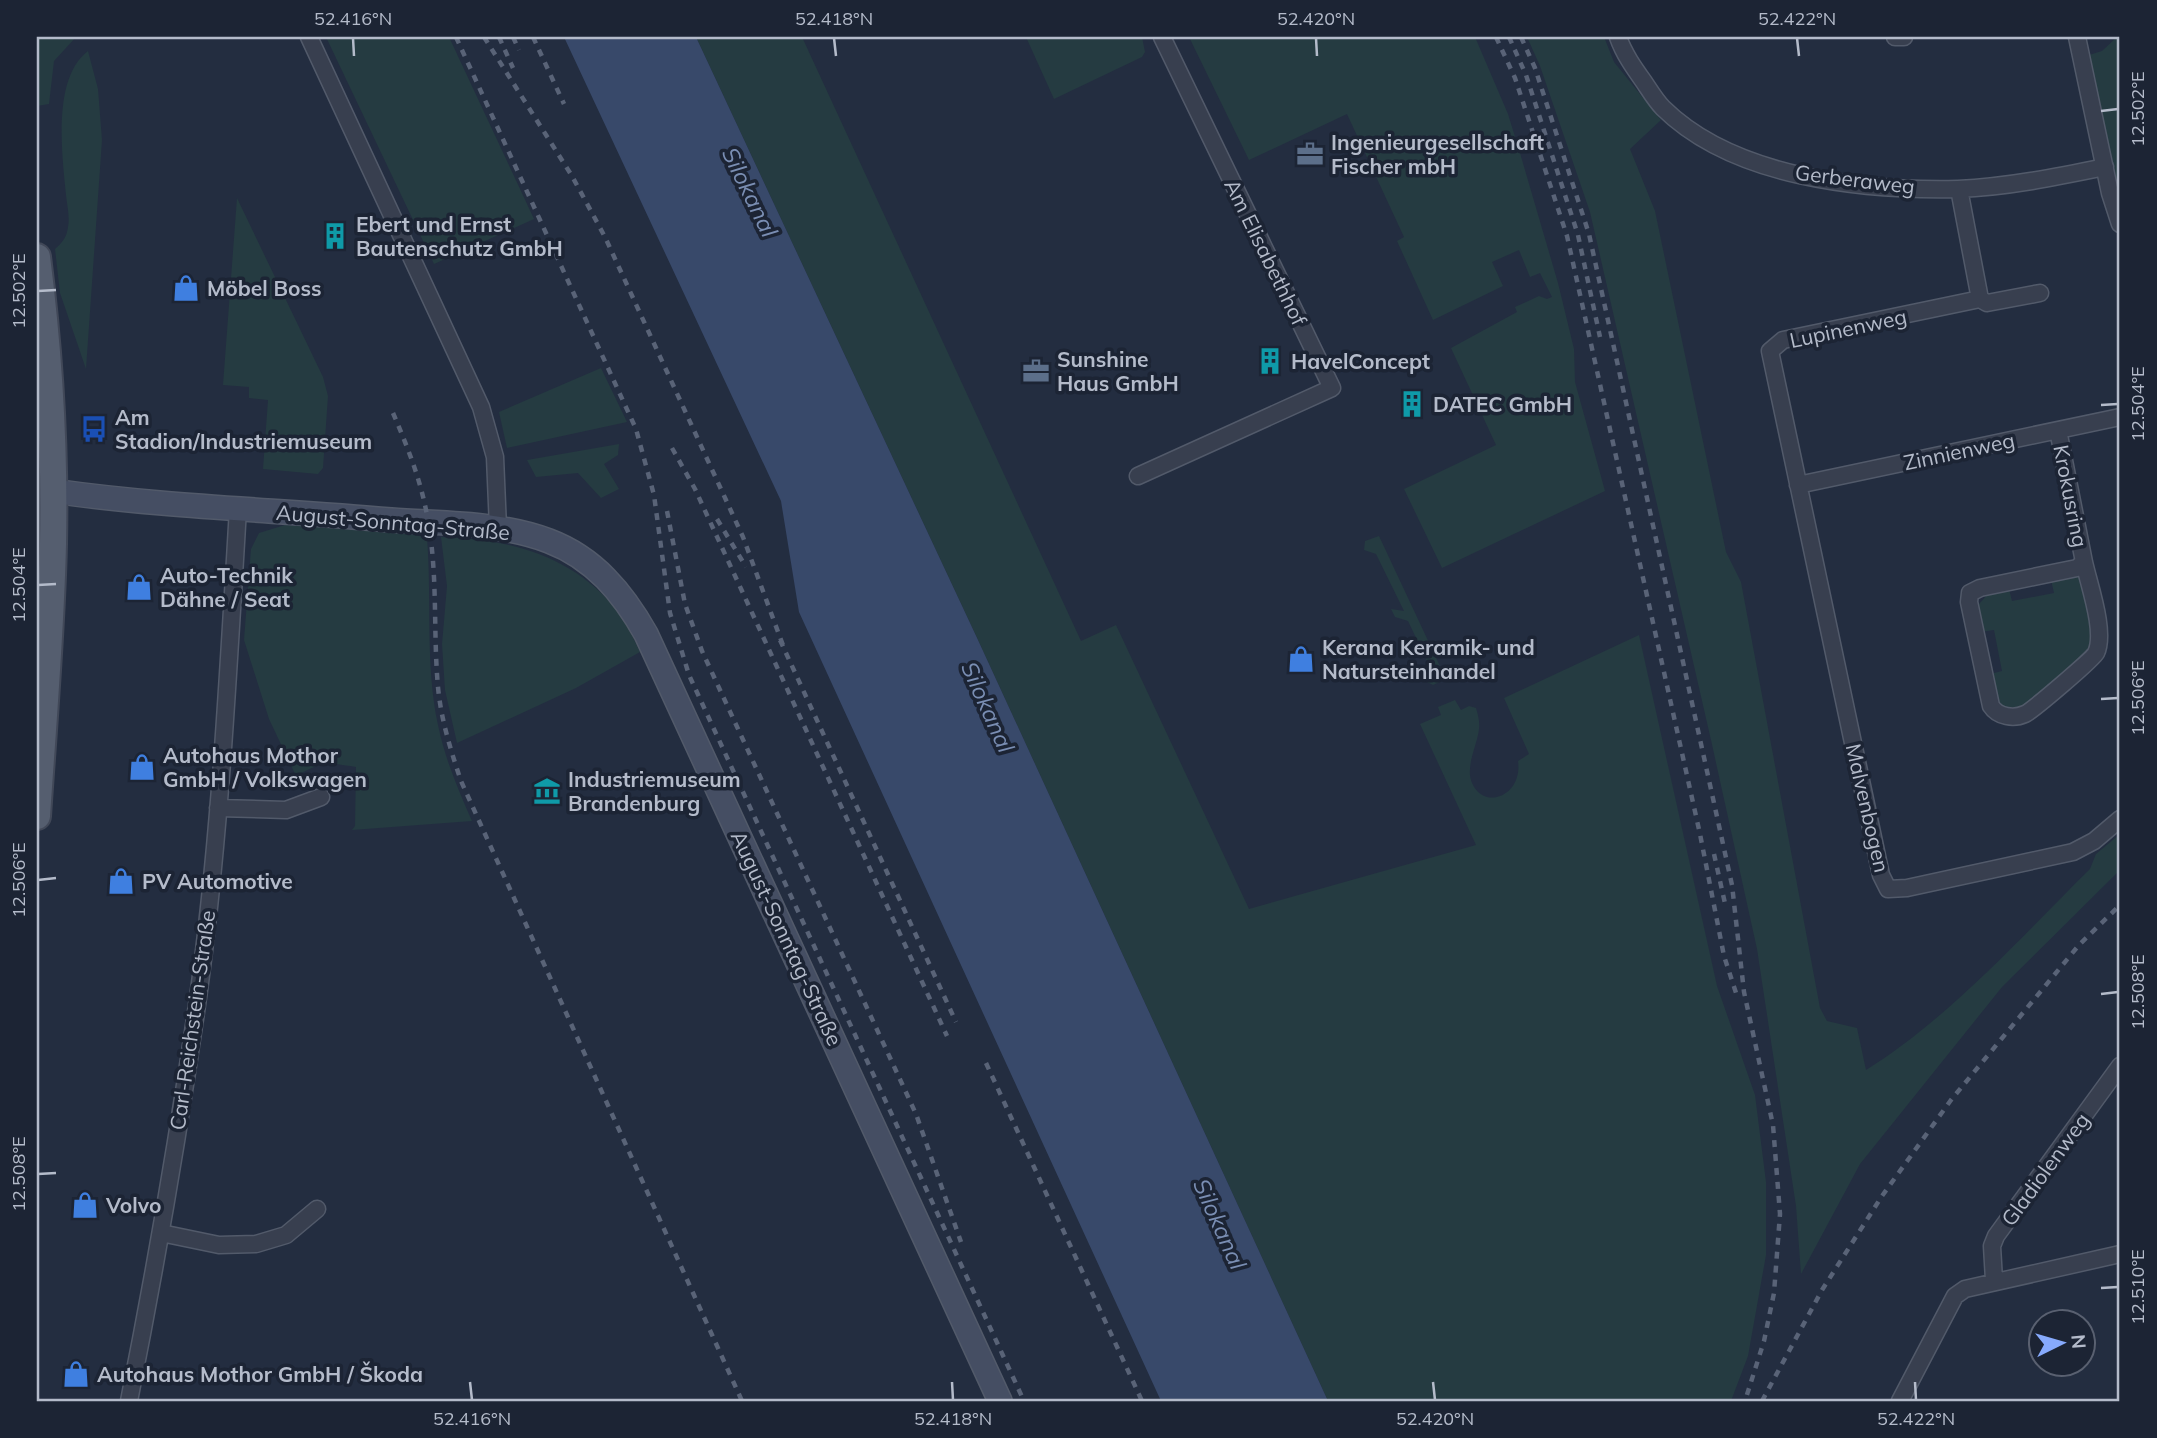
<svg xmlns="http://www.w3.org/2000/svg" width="2157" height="1438" font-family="Mulish,sans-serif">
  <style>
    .green { fill: #253b41 }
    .water { fill: #38496a }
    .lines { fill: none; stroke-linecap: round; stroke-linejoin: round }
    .street-casing { stroke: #525a6a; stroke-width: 19 }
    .secondary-casing { stroke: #525a6a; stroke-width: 26 }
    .primary-casing { stroke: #414858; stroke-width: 30 }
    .street { stroke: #383f4f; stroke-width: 16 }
    .secondary { stroke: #454e63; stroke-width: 23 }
    .primary { stroke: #555e6f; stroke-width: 26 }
    .rail { stroke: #596377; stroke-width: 4.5; stroke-dasharray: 7 7; stroke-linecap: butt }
    .ticks { fill: none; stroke: #b4bbca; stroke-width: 2.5 }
    .labels { text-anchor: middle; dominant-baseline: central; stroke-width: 7; stroke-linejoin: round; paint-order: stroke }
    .poi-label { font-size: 21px; font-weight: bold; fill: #b4bbca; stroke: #1c2434; text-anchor: start }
    .street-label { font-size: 21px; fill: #b4bbca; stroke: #1c2434 }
    .water-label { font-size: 23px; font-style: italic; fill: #7a8eb3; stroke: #1c2434 }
    .neatline { fill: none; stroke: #b4bbca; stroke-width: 2.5 }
    .ticks-label { font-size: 18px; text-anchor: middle; fill: #b4bbca }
  </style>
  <rect width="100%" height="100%" fill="#232d40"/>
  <!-- green -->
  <path class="green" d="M 37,37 L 76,37 L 54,61 L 49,104 L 37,106 Z
    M 326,37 L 449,37 L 534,219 L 434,264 Z
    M 696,37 L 802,37 L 1081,641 L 1116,625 L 1249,909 L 1476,845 L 1420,724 L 1441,715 L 1438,707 L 1455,700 L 1461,710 L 1469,706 L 1476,708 C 1478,715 1480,722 1479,729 C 1477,746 1465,767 1472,783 C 1484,811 1523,796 1518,761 L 1529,754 L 1504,698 L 1639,635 L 1717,986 L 1755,1095 L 1766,1182 L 1766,1255 L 1748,1356 L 1731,1401 L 1328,1401 L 978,640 Z
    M 1026,37 L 1142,37 L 1145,52 L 1142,57 L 1054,99 Z
    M 1189,37 L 1475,37 L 1508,114 L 1520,153 L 1558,283 L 1574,349 L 1575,382 L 1605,491 L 1442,568 L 1404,489 L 1496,445 L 1451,348 L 1517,312 L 1515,307 L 1539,296 L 1547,299 L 1552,297 L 1540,273 L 1530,277 L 1519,250 L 1492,262 L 1503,286 L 1433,320 L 1397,241 L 1404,237 L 1347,114 L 1249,160 Z
    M 1527,37 L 1604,37 L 1614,62 L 1661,120 L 1630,149 L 1655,211 L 1726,552 L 1741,582 L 1820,1008 L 1827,1021 L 1857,1028 L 1866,1070 C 1947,1020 2022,936 2090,869 L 2096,854 L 2120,834 L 2120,870 L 2002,987 L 1860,1164 L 1801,1274 L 1796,1206 L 1757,949 L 1711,740 L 1590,212 L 1540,66 Z
    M 2117,37 L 2120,37 L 2120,185 L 2118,186 L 2089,55 L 2102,51 Z
    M 88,51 L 98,89 L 102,140 L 86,369 L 60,293 L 55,249 C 62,243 67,237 68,227 C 70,217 67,205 66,195 C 62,154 52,78 88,51 Z
    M 237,198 L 323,377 L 328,396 L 323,468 L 318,474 L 263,469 L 268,400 L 249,398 L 249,387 L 223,385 Z
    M 601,368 L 627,422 L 507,448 L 499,412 Z
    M 619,444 L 618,455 L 604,464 L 619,489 L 601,498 L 578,473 L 536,477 L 527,460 Z
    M 285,525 L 412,534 L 427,538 C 432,600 425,664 438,725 C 445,759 458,789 472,821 L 352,830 L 355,826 L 356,767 C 326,762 323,761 296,776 L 269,719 L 244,640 L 251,549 L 259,533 Z
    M 1379,536 L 1446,679 L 1433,685 L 1427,682 L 1423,674 L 1435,678 L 1408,621 L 1395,617 L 1391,609 L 1404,611 L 1376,554 L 1364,550 L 1365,541 Z
    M 441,537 C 511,539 575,556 620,614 C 628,625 634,640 640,652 L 576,688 L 457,743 L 445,690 L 442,644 L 447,586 Z
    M 2077,576 C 2090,588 2097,629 2091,646 C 2087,656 2035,703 2024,708 C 2018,711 2009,711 2003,707 C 1994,702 1992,683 1990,674 L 2002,671 L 1994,630 L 1981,632 L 1979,604 L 1988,594 L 2009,589 L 2012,601 L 2054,593 L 2051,580 Z"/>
  <!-- water -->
  <path class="water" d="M 564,37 L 696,37 L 978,640 L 1328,1401 L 1161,1401 L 799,612 L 781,501 Z"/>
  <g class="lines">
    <defs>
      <path id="street" d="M 309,37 L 481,407 L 495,457 L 498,528
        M 1618,37 C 1624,54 1634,68 1644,82 C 1650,91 1656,101 1663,108 C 1734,178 1863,191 1958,189 C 2007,187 2056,177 2105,167
        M 1895,37 L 1904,37
        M 2077,37 L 2110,193 L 2120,224
        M 1959,189 L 1980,299 L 1783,340 L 1770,351 L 1881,875 L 1888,889 L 1907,888 L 2073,852 L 2094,841 L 2120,819
        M 1980,299 L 1987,303 L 2040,293
        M 2058,430 L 2084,562 L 2077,568 L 1980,588 L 1970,593 L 1969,602 L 1991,706 C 1998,717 2014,719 2025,714 C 2032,711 2094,658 2096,653 C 2106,632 2089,585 2084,562
        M 1138,476 L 1332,388 L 1162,37
        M 1798,485 L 2120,417
        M 218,808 L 286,810 L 321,797
        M 161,1233 L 219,1245 L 256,1244 L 286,1235 L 317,1209
        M 1994,1280 L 1992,1246 L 1996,1236 L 2120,1066
        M 129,1401 C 155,1270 178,1137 197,1005 C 220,841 228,674 238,509
        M 1900,1401 L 1955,1296 L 1965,1289 L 2120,1254"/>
      <path id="secondary" d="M 53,491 C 165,507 279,510 391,520 C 443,524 499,522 549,541 C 594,558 623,593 646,634 L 1000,1401"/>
      <path id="primary" d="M 37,257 C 49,351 55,448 53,544 C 51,634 43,725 37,816"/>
    </defs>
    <!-- street casing -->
    <use href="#street" class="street-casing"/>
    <!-- secondary casing -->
    <use href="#secondary" class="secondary-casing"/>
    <!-- primary casing -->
    <use href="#primary" class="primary-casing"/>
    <!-- street -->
    <use href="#street" class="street"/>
    <!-- secondary -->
    <use href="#secondary" class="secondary"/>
    <!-- primary -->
    <use href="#primary" class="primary"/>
    <!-- rail -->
    <path class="rail" d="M 456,37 L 636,429 L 654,495 L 670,613 L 689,675 L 1024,1401
      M 484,37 L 572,176 L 605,237 L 743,537 L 784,648
      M 499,37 L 513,68
      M 513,37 L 519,50
      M 533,37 L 564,104
      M 1496,37 L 1515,78 L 1567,236 L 1700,834 L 1724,956 L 1738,999
      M 1509,37 L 1526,75 L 1578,235 L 1600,337
      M 1521,37 L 1535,68 L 1589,234 L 1732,885 L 1744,992 L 1773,1125 L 1780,1214 L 1774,1293 L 1764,1341 L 1745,1401
      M 393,413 C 408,448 422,483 428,521 C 438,576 433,632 438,687 C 441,720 451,751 461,781 L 742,1401
      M 672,448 L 695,489 L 947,1036
      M 667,511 L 685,604 L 702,651 L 916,1114 L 961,1242
      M 717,519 L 746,567
      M 780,640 L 956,1022
      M 1714,854 L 1726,908
      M 986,1063 L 1142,1401
      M 1762,1401 L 1822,1290 L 1882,1196 L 1951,1100 L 2079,945 L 2120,905"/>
  </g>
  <!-- ticks -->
  <path class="ticks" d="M 353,38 L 354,56M 834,38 L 836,56M 1316,38 L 1317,56M 1797,38 L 1799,56M 2101,111 L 2118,109M 38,291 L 56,290M 2101,405 L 2118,404M 38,585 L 56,584M 2101,699 L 2118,698M 38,880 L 56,878M 2101,994 L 2118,992M 38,1174 L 56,1173M 2101,1288 L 2118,1287M 470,1382 L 472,1400M 952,1382 L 953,1400M 1433,1382 L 1435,1400M 1915,1382 L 1916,1400"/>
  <!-- icons -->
  <defs>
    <symbol id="office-bare" viewBox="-9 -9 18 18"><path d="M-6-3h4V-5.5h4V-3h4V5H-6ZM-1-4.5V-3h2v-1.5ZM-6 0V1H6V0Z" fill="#5c6f8a" stroke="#1c2434" stroke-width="2.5" paint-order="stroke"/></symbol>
    <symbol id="building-bare" viewBox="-9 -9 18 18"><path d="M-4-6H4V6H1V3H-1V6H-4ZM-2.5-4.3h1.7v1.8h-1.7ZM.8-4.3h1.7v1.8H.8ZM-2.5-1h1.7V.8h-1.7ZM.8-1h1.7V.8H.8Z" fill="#0f9aa8" stroke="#1c2434" stroke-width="2.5" paint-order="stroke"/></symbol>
    <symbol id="shop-bare" viewBox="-9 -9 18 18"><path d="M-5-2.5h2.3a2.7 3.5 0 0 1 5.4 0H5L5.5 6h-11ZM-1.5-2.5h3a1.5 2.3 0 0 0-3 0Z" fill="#3f7fe0" stroke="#1c2434" stroke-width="2.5" paint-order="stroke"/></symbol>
    <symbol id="bus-bare" viewBox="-9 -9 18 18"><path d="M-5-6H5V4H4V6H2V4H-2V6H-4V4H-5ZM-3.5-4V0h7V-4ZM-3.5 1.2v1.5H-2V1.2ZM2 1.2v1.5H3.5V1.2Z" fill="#1a4fb4" stroke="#1c2434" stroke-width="2.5" paint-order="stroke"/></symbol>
    <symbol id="museum-bare" viewBox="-9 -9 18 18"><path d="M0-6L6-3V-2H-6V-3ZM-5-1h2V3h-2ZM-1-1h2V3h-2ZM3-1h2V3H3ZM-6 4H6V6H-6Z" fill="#0f9aa8" stroke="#1c2434" stroke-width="2.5" paint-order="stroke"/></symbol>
  </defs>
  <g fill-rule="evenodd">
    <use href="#office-bare" x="1291" y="135" width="38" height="38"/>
    <use href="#building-bare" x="316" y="217" width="38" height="38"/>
    <use href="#shop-bare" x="167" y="269" width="38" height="38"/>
    <use href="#building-bare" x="1251" y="342" width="38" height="38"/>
    <use href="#office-bare" x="1017" y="352" width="38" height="38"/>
    <use href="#building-bare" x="1393" y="385" width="38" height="38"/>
    <use href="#bus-bare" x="75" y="410" width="38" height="38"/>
    <use href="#shop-bare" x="120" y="568" width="38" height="38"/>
    <use href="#shop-bare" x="1282" y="640" width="38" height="38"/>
    <use href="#shop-bare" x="123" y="748" width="38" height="38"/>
    <use href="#museum-bare" x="528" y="772" width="38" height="38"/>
    <use href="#shop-bare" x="102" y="862" width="38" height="38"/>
    <use href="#shop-bare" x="66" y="1186" width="38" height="38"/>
    <use href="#shop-bare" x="57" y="1355" width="38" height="38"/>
  </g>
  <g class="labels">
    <!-- poi labels -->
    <g class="poi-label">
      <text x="1331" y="142">Ingenieurgesellschaft<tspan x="1331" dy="24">Fischer mbH</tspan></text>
      <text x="356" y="224">Ebert und Ernst<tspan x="356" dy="24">Bautenschutz GmbH</tspan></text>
      <text x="207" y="288">Möbel Boss</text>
      <text x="1057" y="359">Sunshine<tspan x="1057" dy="24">Haus GmbH</tspan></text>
      <text x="1291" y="361">HavelConcept</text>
      <text x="1433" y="404">DATEC GmbH</text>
      <text x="115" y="417">Am<tspan x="115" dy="24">Stadion/Industriemuseum</tspan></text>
      <text x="160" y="575">Auto-Technik<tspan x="160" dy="24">Dähne / Seat</tspan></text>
      <text x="1322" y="647">Kerana Keramik- und<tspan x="1322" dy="24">Natursteinhandel</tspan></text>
      <text x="163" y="755">Autohaus Mothor<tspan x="163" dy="24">GmbH / Volkswagen</tspan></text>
      <text x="568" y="779">Industriemuseum<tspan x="568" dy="24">Brandenburg</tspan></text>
      <text x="142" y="881">PV Automotive</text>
      <text x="106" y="1205">Volvo</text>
      <text x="97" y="1374">Autohaus Mothor GmbH / Škoda</text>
    </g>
    <!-- street labels -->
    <g class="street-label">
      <text transform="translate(1855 179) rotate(7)">Gerberaweg</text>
      <text transform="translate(1266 252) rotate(64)">Am Elisabethhof</text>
      <text transform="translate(1848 328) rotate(-12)">Lupinenweg</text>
      <text transform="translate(1959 451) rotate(-12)">Zinnienweg</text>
      <text transform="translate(2071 496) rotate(79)">Krokusring</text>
      <text transform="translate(393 522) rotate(5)">August-Sonntag-Straße</text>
      <text transform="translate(1868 808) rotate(77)">Malvenbogen</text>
      <text transform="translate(787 938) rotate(65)">August-Sonntag-Straße</text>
      <text transform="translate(192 1020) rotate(-82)">Carl-Reichstein-Straße</text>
      <text transform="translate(2045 1169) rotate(-54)">Gladiolenweg</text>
    </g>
    <!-- water labels -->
    <g class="water-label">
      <text transform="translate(750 192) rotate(64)">Silokanal</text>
      <text transform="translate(988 707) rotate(66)">Silokanal</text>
      <text transform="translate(1220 1224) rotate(66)">Silokanal</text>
    </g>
  </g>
  <!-- border -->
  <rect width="2157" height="1438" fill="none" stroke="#1c2434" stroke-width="77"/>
  <!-- north arrow -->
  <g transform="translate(2062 1343) rotate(85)"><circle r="33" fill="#1c2434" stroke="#596070" stroke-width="2"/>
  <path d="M0-5L12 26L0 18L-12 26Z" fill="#87aafc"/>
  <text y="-10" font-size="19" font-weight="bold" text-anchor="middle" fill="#b4bbca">N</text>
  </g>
  <rect x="38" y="38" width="2080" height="1362" class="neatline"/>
  <g class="ticks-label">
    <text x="353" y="25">52.416°N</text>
    <text x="834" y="25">52.418°N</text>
    <text x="1316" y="25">52.420°N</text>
    <text x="1797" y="25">52.422°N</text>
    <text transform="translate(2138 109) rotate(-90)" y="6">12.502°E</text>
    <text transform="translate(19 291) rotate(-90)" y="6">12.502°E</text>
    <text transform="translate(2138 404) rotate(-90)" y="6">12.504°E</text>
    <text transform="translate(19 585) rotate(-90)" y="6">12.504°E</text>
    <text transform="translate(2138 698) rotate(-90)" y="6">12.506°E</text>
    <text transform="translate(19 880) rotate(-90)" y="6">12.506°E</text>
    <text transform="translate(2138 992) rotate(-90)" y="6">12.508°E</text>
    <text transform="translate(19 1174) rotate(-90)" y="6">12.508°E</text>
    <text transform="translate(2138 1287) rotate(-90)" y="6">12.510°E</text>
    <text x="472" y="1425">52.416°N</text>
    <text x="953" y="1425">52.418°N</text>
    <text x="1435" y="1425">52.420°N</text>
    <text x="1916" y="1425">52.422°N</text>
  </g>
</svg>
